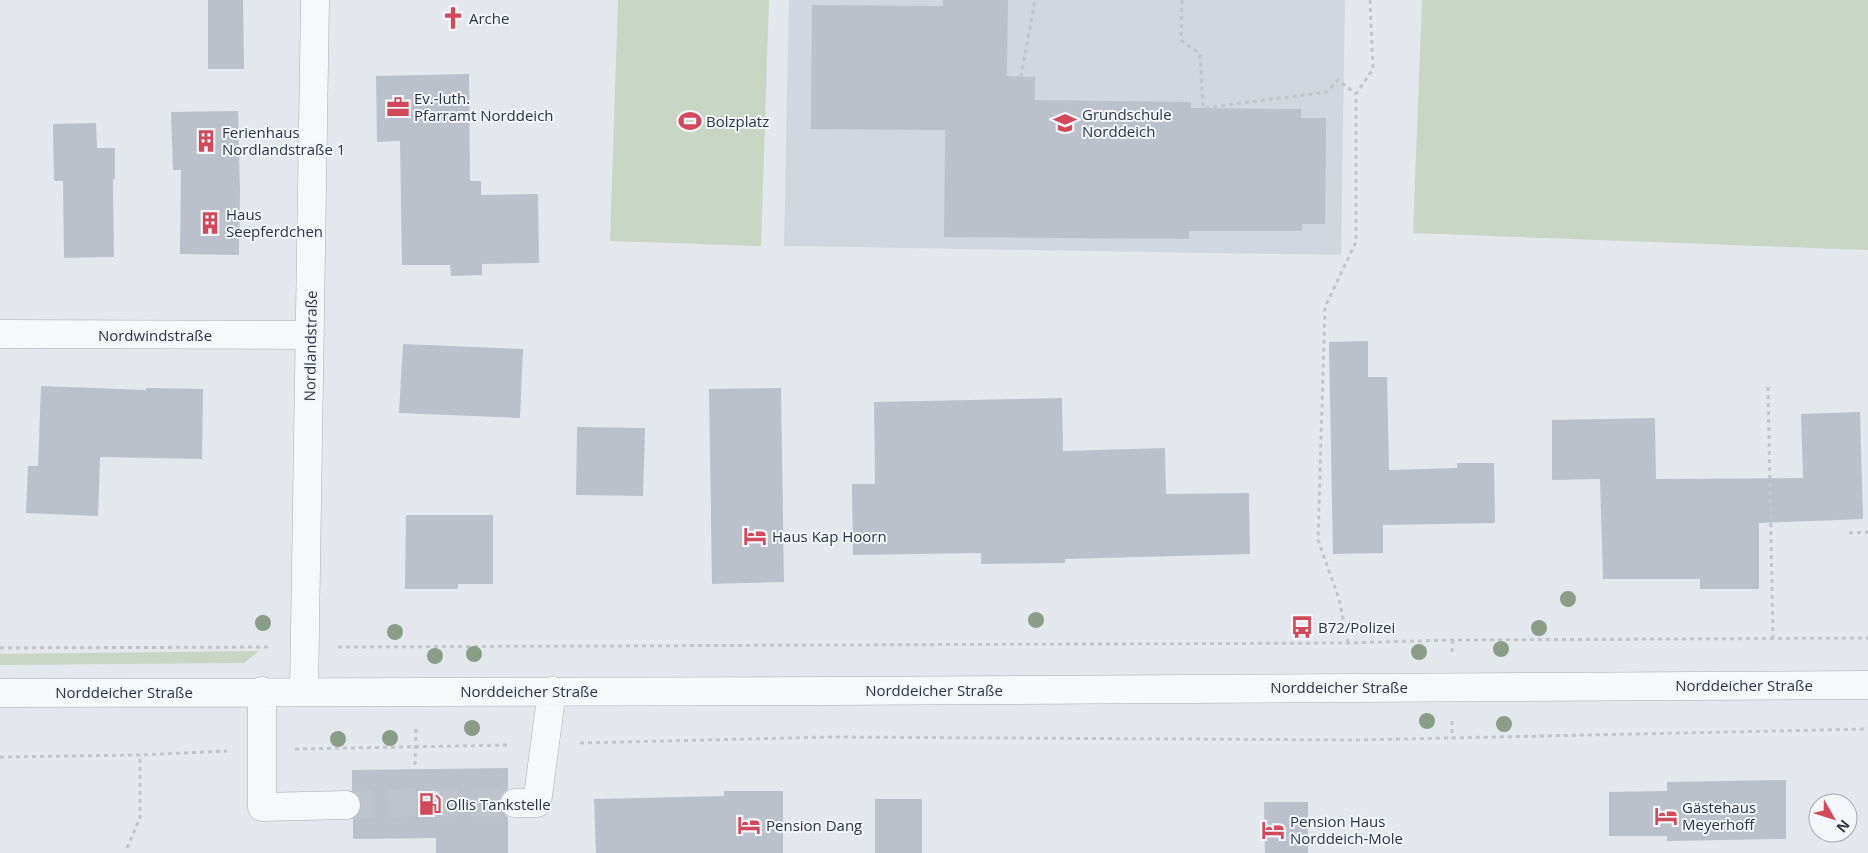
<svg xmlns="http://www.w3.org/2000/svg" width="1868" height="853" font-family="'Open Sans',sans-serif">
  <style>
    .built { fill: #d2d6de }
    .green { fill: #c9d6c5 }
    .building { fill: #bbc0ca }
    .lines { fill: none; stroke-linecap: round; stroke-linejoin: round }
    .minor-tunnel { stroke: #bfc3cb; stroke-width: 28; stroke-dasharray: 28 14; stroke-linecap: butt }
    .minor-casing { stroke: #a9aeb7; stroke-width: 29 }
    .path { stroke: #c2c5cb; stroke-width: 3; stroke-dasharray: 4 4; stroke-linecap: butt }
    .minor { stroke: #f7f8fa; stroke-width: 28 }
    .tree { fill: #899d89 }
    .labels { text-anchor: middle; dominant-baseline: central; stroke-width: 4; stroke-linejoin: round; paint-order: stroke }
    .poi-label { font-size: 15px; fill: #2b3445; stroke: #f4f6f9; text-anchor: start }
    .street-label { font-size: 15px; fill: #2b3445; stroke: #f4f6f9 }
  </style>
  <rect width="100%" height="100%" fill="#e4e7ec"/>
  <!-- built -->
  <path class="built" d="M 789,0 L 1345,0 L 1341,255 L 784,246 Z"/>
  <!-- green -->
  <path class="green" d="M 618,0 L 769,0 L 761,246 L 610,241 Z
    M 1422,0 L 1868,0 L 1868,250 L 1413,233 Z
    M 259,651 L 244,663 L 0,665 L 0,654 Z"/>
  <!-- building -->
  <path class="building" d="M 208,0 L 243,0 L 244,69 L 208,69 Z
    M 943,0 L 1008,0 L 1007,76 L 1035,77 L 1035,100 L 1191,102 L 1191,108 L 1301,109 L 1301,118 L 1326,118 L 1325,224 L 1302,224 L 1302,231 L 1189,231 L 1189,239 L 944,237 L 945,130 L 811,129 L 812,5 L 943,6 Z
    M 469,74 L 470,181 L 481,181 L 481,195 L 538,194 L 539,263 L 482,264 L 482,275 L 451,276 L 450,265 L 402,265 L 400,141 L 377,142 L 376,76 Z
    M 238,111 L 240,192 L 239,255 L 180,254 L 181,170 L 173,170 L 171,112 Z
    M 96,123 L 97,148 L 115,148 L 115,179 L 113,179 L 114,257 L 64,258 L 63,181 L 54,181 L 53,124 Z
    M 1368,341 L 1368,377 L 1387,377 L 1389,470 L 1457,468 L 1457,463 L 1494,463 L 1495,523 L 1383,525 L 1383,553 L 1333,554 L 1329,342 Z
    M 403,344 L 523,349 L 520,418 L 399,413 Z
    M 41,386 L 146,390 L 146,388 L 203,389 L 202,459 L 100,457 L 98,516 L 26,513 L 28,466 L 38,466 Z
    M 781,388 L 784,582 L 712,584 L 709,389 Z
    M 1062,398 L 1063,451 L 1165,448 L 1166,494 L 1249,493 L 1250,554 L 1065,559 L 1065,563 L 981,564 L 981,553 L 853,555 L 852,484 L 875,484 L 874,402 Z
    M 1860,412 L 1863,519 L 1759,523 L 1759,589 L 1700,589 L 1700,579 L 1603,579 L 1600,479 L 1552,480 L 1552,420 L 1655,418 L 1656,479 L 1803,478 L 1801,414 Z
    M 577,427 L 645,428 L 643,496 L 576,495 Z
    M 406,515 L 493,515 L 493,584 L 458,584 L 458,589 L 405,589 Z
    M 508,768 L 508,789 L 502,795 L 499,803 L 502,811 L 508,817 L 508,853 L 436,853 L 436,838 L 353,839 L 353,819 L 359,813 L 362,804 L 359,796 L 352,791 L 352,770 Z
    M 1786,780 L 1786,839 L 1667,841 L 1667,836 L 1609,836 L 1609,792 L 1667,791 L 1667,782 Z
    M 724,791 L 783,791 L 783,853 L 596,853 L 594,799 L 724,796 Z
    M 875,799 L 922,799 L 922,853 L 875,853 Z
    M 1264,802 L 1308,802 L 1308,853 L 1265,853 Z"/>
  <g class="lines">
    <!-- minor-tunnel -->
    <path class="minor-tunnel" d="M 346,805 L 414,802 L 515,803"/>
    <defs>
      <path id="minor" d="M 0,334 L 310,335
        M 262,691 L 262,807 L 346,805
        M 304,692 L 315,0
        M 0,693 L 830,691 L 1868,685
        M 515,803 L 537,803 L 552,691"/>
    </defs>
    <!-- minor casing -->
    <use href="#minor" class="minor-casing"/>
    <!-- path -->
    <path class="path" d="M 1182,0 L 1181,40 L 1200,54 L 1203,108 L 1327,92 L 1338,80 L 1356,94
      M 1021,77 L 1035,0
      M 1768,387 L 1773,638
      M 1849,533 L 1868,532
      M 1348,643 L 1339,599 L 1318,540 L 1325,307 L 1356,242 L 1356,94 L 1373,69 L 1370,0
      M 338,647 L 1348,643 L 1453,640 L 1868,638
      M 0,648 L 269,647
      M 1452,652 L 1453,640
      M 1452,721 L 1452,738
      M 580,743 L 831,737 L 1356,740 L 1868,729
      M 295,749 L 509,745
      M 0,757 L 140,755 L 227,751
      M 415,765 L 416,727
      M 127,848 L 140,818 L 140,755"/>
    <!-- minor -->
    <use href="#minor" class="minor"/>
  </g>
  <!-- trees -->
  <g class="tree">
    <circle cx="1568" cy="599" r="8"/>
    <circle cx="1036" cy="620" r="8"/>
    <circle cx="263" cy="623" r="8"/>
    <circle cx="1539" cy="628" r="8"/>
    <circle cx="395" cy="632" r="8"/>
    <circle cx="1501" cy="649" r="8"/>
    <circle cx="1419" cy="652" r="8"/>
    <circle cx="474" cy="654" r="8"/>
    <circle cx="435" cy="656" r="8"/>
    <circle cx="1427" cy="721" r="8"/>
    <circle cx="1504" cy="724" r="8"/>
    <circle cx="472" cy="728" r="8"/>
    <circle cx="390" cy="738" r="8"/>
    <circle cx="338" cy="739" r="8"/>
  </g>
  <!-- icons -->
  <defs>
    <symbol id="church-bare" viewBox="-9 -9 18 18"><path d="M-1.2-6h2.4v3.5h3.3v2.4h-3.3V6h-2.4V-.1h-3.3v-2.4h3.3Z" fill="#d1495b" stroke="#f4f6f9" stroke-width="2.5" paint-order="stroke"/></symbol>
    <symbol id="office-bare" viewBox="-9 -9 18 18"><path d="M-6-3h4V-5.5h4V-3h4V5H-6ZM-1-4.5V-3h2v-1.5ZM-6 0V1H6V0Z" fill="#d1495b" stroke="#f4f6f9" stroke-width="2.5" paint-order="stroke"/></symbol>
    <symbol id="stadium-bare" viewBox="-9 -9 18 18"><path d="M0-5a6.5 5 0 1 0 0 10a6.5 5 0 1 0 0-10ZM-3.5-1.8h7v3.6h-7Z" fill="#d1495b" stroke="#f4f6f9" stroke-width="2.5" paint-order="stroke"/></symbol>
    <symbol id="school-bare" viewBox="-9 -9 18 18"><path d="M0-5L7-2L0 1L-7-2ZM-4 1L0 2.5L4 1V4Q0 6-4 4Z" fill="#d1495b" stroke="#f4f6f9" stroke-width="2.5" paint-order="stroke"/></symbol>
    <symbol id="building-bare" viewBox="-9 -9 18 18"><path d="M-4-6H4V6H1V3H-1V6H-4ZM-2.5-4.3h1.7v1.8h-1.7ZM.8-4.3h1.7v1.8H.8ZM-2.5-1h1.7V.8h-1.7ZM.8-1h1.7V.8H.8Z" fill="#d1495b" stroke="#f4f6f9" stroke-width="2.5" paint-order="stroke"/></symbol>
    <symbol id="hotel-bare" viewBox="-9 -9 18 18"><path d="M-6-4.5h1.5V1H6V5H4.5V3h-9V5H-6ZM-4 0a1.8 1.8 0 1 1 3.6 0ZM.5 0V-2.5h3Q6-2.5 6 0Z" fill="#d1495b" stroke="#f4f6f9" stroke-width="2.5" paint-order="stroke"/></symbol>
    <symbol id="bus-bare" viewBox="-9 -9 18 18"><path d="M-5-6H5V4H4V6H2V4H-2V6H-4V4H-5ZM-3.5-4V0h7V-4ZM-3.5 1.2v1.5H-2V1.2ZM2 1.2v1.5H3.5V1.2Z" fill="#d1495b" stroke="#f4f6f9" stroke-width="2.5" paint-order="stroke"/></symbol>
    <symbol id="fuel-bare" viewBox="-9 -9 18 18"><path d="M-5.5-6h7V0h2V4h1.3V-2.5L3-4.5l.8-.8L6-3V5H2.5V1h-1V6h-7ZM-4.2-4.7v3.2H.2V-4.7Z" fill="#d1495b" stroke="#f4f6f9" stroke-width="2.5" paint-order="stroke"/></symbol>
  </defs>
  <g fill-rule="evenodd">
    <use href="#church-bare" x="437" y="2" width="32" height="32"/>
    <use href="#office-bare" x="382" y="91" width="32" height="32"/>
    <use href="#stadium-bare" x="674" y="105" width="32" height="32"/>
    <use href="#school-bare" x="1049" y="107" width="32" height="32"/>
    <use href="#building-bare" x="190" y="125" width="32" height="32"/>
    <use href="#building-bare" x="194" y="207" width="32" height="32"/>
    <use href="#hotel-bare" x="739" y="520" width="32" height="32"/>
    <use href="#bus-bare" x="1286" y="611" width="32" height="32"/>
    <use href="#fuel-bare" x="414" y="788" width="32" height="32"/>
    <use href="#hotel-bare" x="1650" y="800" width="32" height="32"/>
    <use href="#hotel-bare" x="733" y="809" width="32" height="32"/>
    <use href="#hotel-bare" x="1257" y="814" width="32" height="32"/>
  </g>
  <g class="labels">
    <!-- poi labels -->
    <g class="poi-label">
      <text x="469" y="18">Arche</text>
      <text x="414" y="98">Ev.-luth.<tspan x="414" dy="17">Pfarramt Norddeich</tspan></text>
      <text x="1082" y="114">Grundschule<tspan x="1082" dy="17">Norddeich</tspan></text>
      <text x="706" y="121">Bolzplatz</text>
      <text x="222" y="132">Ferienhaus<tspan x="222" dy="17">Nordlandstraße 1</tspan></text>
      <text x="226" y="214">Haus<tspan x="226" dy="17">Seepferdchen</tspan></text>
      <text x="772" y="536">Haus Kap Hoorn</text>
      <text x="1318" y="627">B72/Polizei</text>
      <text x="446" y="804">Ollis Tankstelle</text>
      <text x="1682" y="807">Gästehaus<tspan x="1682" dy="17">Meyerhoff</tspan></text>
      <text x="1290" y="821">Pension Haus<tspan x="1290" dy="17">Norddeich-Mole</tspan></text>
      <text x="766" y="825">Pension Dang</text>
    </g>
    <!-- street labels -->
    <g class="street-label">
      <text x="155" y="335">Nordwindstraße</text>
      <text transform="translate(310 346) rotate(-89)">Nordlandstraße</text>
      <text x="1744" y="685">Norddeicher Straße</text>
      <text x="1339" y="687">Norddeicher Straße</text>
      <text x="934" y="690">Norddeicher Straße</text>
      <text x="529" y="691">Norddeicher Straße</text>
      <text x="124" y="692">Norddeicher Straße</text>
    </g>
  </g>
  <!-- north arrow -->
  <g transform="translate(1833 818) rotate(129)"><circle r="24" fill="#f4f6f9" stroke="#a4a8b1"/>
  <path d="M0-4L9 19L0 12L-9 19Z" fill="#d1495b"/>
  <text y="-8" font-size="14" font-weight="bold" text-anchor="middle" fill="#2b3445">N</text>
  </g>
</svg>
